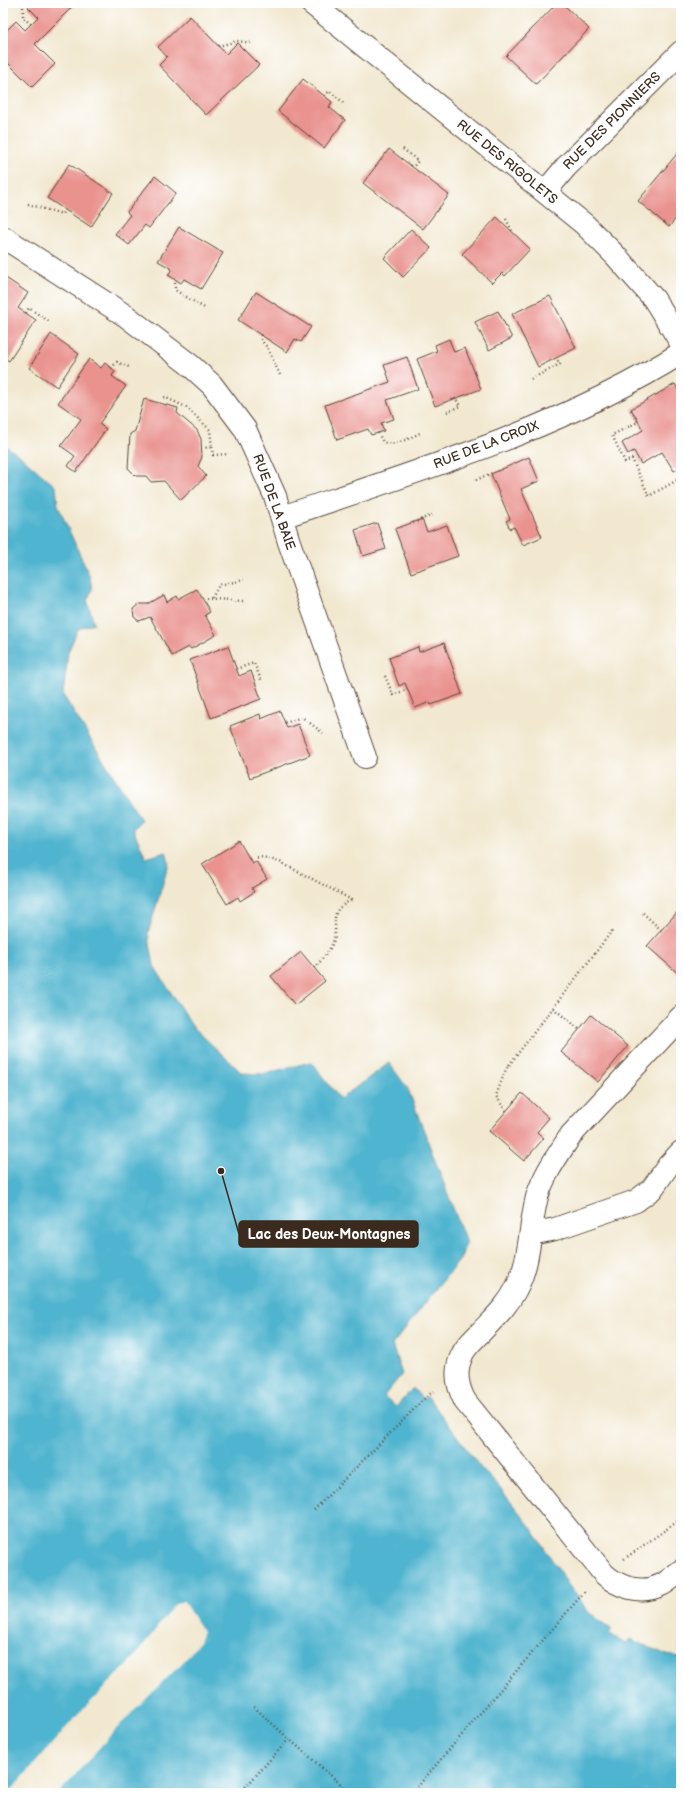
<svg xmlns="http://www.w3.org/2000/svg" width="684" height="1796" font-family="'Balsamiq Sans',sans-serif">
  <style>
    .water { fill: #50b4cf; stroke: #466f76 }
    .pier { fill: #f2e8d0 }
    .building { fill: #e9928e }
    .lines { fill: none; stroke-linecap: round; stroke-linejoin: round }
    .minor-casing { stroke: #564639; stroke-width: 24 }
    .path { stroke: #564639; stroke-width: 2.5; stroke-dasharray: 1 3; stroke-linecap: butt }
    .minor { stroke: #fff; stroke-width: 22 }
    .labels { text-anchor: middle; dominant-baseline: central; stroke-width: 3; stroke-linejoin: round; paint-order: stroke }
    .street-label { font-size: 13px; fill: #3b2a1e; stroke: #fff }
    .leader { fill: none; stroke: #3b2a1e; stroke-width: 1.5 }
    .callout-dot { fill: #3b2a1e; stroke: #fff; stroke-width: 1.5 }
    .callout { fill: #3b2a1e; stroke: #3b2a1e; stroke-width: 1.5 }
    .callout-label { font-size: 14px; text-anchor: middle; font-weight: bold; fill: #fff }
  </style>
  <rect width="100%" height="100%" fill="#fff"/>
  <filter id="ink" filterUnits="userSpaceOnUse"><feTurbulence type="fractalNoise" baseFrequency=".025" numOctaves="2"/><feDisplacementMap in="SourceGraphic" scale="8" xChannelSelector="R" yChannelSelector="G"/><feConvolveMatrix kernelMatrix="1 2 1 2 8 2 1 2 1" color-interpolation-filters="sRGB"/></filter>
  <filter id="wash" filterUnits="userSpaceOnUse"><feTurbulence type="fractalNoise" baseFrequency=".012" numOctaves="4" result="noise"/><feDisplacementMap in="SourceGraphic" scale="16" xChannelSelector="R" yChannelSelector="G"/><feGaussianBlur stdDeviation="0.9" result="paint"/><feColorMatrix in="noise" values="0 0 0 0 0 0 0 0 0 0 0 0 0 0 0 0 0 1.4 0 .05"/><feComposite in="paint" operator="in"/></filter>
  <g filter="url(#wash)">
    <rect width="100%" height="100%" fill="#f2e8d0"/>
    <!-- water -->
    <path class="water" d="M 3,444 L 24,459 L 56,487 L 58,506 L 90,577 L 92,590 L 87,600 L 94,623 L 78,629 L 68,652 L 63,695 L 141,820 L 133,829 L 146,858 L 166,852 L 169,863 L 148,933 L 154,966 L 192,1026 L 242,1073 L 263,1074 L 311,1062 L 340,1099 L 389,1063 L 408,1089 L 466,1242 L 461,1258 L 392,1345 L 402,1374 L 384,1396 L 396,1407 L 413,1388 L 424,1399 L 427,1396 L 480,1467 L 498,1486 L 530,1526 L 569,1586 L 579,1597 L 586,1610 L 612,1630 L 609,1633 L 625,1644 L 630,1639 L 667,1655 L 681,1657 L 681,1793 L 3,1793 Z"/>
    <!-- pier -->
    <path class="pier" d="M 183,1601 L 203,1632 L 199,1642 L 187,1658 L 117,1728 L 59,1793 L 9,1793 L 73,1720 L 134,1658 L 174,1605 Z"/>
    <g id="blocks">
      <!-- building -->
      <path class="building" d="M 32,3 L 76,3 L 35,44 L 55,64 L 32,87 L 3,58 L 3,34 L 16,21 L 25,30 L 38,17 L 28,7 Z
        M 557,3 L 562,3 L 589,29 L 536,84 L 506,56 Z
        M 190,16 L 226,54 L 237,43 L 259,65 L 206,115 L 159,65 L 167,57 L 158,47 Z
        M 303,79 L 332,102 L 329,107 L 345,120 L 324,148 L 278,111 Z
        M 389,149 L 449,195 L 423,229 L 363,183 Z
        M 681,149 L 681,212 L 669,227 L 638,201 Z
        M 69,164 L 113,193 L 91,227 L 47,198 Z
        M 155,176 L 176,193 L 149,228 L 145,225 L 129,245 L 115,234 L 130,215 L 127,212 Z
        M 497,217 L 530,249 L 505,276 L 502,273 L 492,283 L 462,254 Z
        M 179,227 L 223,253 L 201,289 L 184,279 L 181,283 L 168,275 L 172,269 L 158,261 Z
        M 411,229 L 431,248 L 403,277 L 384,258 Z
        M 3,276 L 28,293 L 18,308 L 36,320 L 9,361 L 3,357 Z
        M 256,292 L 311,327 L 301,342 L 295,339 L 287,352 L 238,320 Z
        M 550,296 L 576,348 L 538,367 L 512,314 Z
        M 498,311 L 512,338 L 489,350 L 475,322 Z
        M 51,334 L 79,354 L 57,387 L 29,368 Z
        M 449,339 L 454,352 L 465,348 L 481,389 L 435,406 L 417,359 L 437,351 L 435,345 Z
        M 407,357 L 418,389 L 387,400 L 394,419 L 381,423 L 384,431 L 371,435 L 368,429 L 337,440 L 325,405 L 390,382 L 384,365 Z
        M 89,359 L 101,368 L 105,363 L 115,371 L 112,376 L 126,386 L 99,424 L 106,429 L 76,472 L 68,466 L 75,456 L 61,446 L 81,419 L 58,403 Z
        M 675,384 L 681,395 L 681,467 L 674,471 L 662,452 L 641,464 L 634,451 L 628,454 L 622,443 L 643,430 L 631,409 Z
        M 144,399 L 178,408 L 177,413 L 197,430 L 201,439 L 202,457 L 198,466 L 206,476 L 181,500 L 164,481 L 151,482 L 146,476 L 136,476 L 128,468 L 130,434 L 135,431 Z
        M 529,457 L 539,481 L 521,489 L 542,537 L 523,545 L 514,527 L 510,529 L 506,521 L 510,519 L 491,474 Z
        M 422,519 L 427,532 L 447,525 L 458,556 L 411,573 L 395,529 Z
        M 377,523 L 386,549 L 363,556 L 355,530 Z
        M 197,589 L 210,612 L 205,615 L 216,635 L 191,649 L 189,647 L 172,656 L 150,617 L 139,621 L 134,617 L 133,609 L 139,604 L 148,604 L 164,595 L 167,602 L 177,596 L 178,599 Z
        M 444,643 L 462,694 L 431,705 L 430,702 L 415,708 L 405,683 L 399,686 L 389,658 L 418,647 L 419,652 Z
        M 228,646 L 239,676 L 251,671 L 261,699 L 211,718 L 190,660 Z
        M 280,711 L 287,728 L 298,724 L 310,755 L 250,778 L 230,726 L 260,714 L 261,719 Z
        M 239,841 L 252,863 L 256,861 L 267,879 L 252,888 L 254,892 L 240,901 L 238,897 L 227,904 L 202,864 Z
        M 679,910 L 681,911 L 681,976 L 647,946 Z
        M 301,952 L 325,981 L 295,1005 L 271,976 Z
        M 591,1015 L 628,1046 L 598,1082 L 561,1052 Z
        M 522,1093 L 549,1118 L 537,1132 L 544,1138 L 524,1161 L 489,1131 Z"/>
    </g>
  </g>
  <g filter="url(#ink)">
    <use href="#blocks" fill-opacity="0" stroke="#564639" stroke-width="1"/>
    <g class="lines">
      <defs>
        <path id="minor" d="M 311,3 L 584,224 L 615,255 L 654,299 L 681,343
          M 545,192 L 566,167 L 681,52
          M 3,237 L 126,316 L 190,365 L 212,385 L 245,429 L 275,496 L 289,542 L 365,757
          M 282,517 C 415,472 563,428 681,353
          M 681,1017 L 571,1135 C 558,1155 544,1174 537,1197 C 529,1227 531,1261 516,1289 C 507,1307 493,1319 479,1334 C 473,1340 465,1347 462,1355 C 454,1371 457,1386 465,1401 L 604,1574 C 618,1587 641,1595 661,1585 C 668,1582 674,1575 681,1571
          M 531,1234 L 555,1229 L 636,1201 L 652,1189 L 668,1166 L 681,1152"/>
      </defs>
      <!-- minor casing -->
      <use href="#minor" class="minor-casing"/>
      <!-- path -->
      <path class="path" d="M 23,3 L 23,18 L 31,24
        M 218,46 L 237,41 L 252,43
        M 325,96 L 329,91 L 344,103
        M 403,149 L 418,161 L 413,167
        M 28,204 L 62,214 L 65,210
        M 506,219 L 512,231
        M 175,279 L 175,290 L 206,309
        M 26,313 L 29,308 L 50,322
        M 261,335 L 261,340 L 267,347 L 281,377
        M 111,368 L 117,362 L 129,367
        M 531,379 L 560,364 L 556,358
        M 164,397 L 186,407 L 210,430 L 212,447 L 203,448
        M 631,410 L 638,422 L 612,435 L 625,462 L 632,459 L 649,496 L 681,478
        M 447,412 L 460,406 L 456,399
        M 378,433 L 383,442 C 395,447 409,438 420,433
        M 212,447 L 213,455 L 229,454
        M 476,480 L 494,472
        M 413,523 L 432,515
        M 202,598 L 243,601
        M 212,598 L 219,585 L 244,580
        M 236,669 L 254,663 L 262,682
        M 385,676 L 393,695 L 408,689
        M 285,723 L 302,717 L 323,733
        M 249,858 L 263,857 L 280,862 L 352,900
        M 643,913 L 661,930
        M 315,968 C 321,960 330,951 333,942 C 340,922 325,912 352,900
        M 553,1008 L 579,1029
        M 506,1111 L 496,1096 L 506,1069 L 612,931
        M 314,1510 L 427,1396 L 434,1391
        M 624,1559 L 681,1519
        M 254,1707 L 289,1739
        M 240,1793 L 289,1739 L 351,1793
        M 412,1793 L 586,1590"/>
      <!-- minor -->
      <use href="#minor" class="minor"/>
    </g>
  </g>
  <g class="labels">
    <!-- street labels -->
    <g class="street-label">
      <text transform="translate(612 121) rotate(-45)">RUE DES PIONNIERS</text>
      <text transform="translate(507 162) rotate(39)">RUE DES RIGOLETS</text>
      <text transform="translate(486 445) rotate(-21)">RUE DE LA CROIX</text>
      <text transform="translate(274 502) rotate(70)">RUE DE LA BAIE</text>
    </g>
  </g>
  <!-- callouts -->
  <path class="leader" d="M221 1171L239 1234"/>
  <circle class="callout-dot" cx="221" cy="1171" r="4"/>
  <rect class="callout" x="239" y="1221" width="179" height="26" rx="4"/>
  <g class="callout-label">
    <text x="329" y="1239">Lac des Deux-Montagnes</text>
  </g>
  <!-- margin -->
  <rect width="684" height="1796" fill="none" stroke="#fff" stroke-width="16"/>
</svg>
